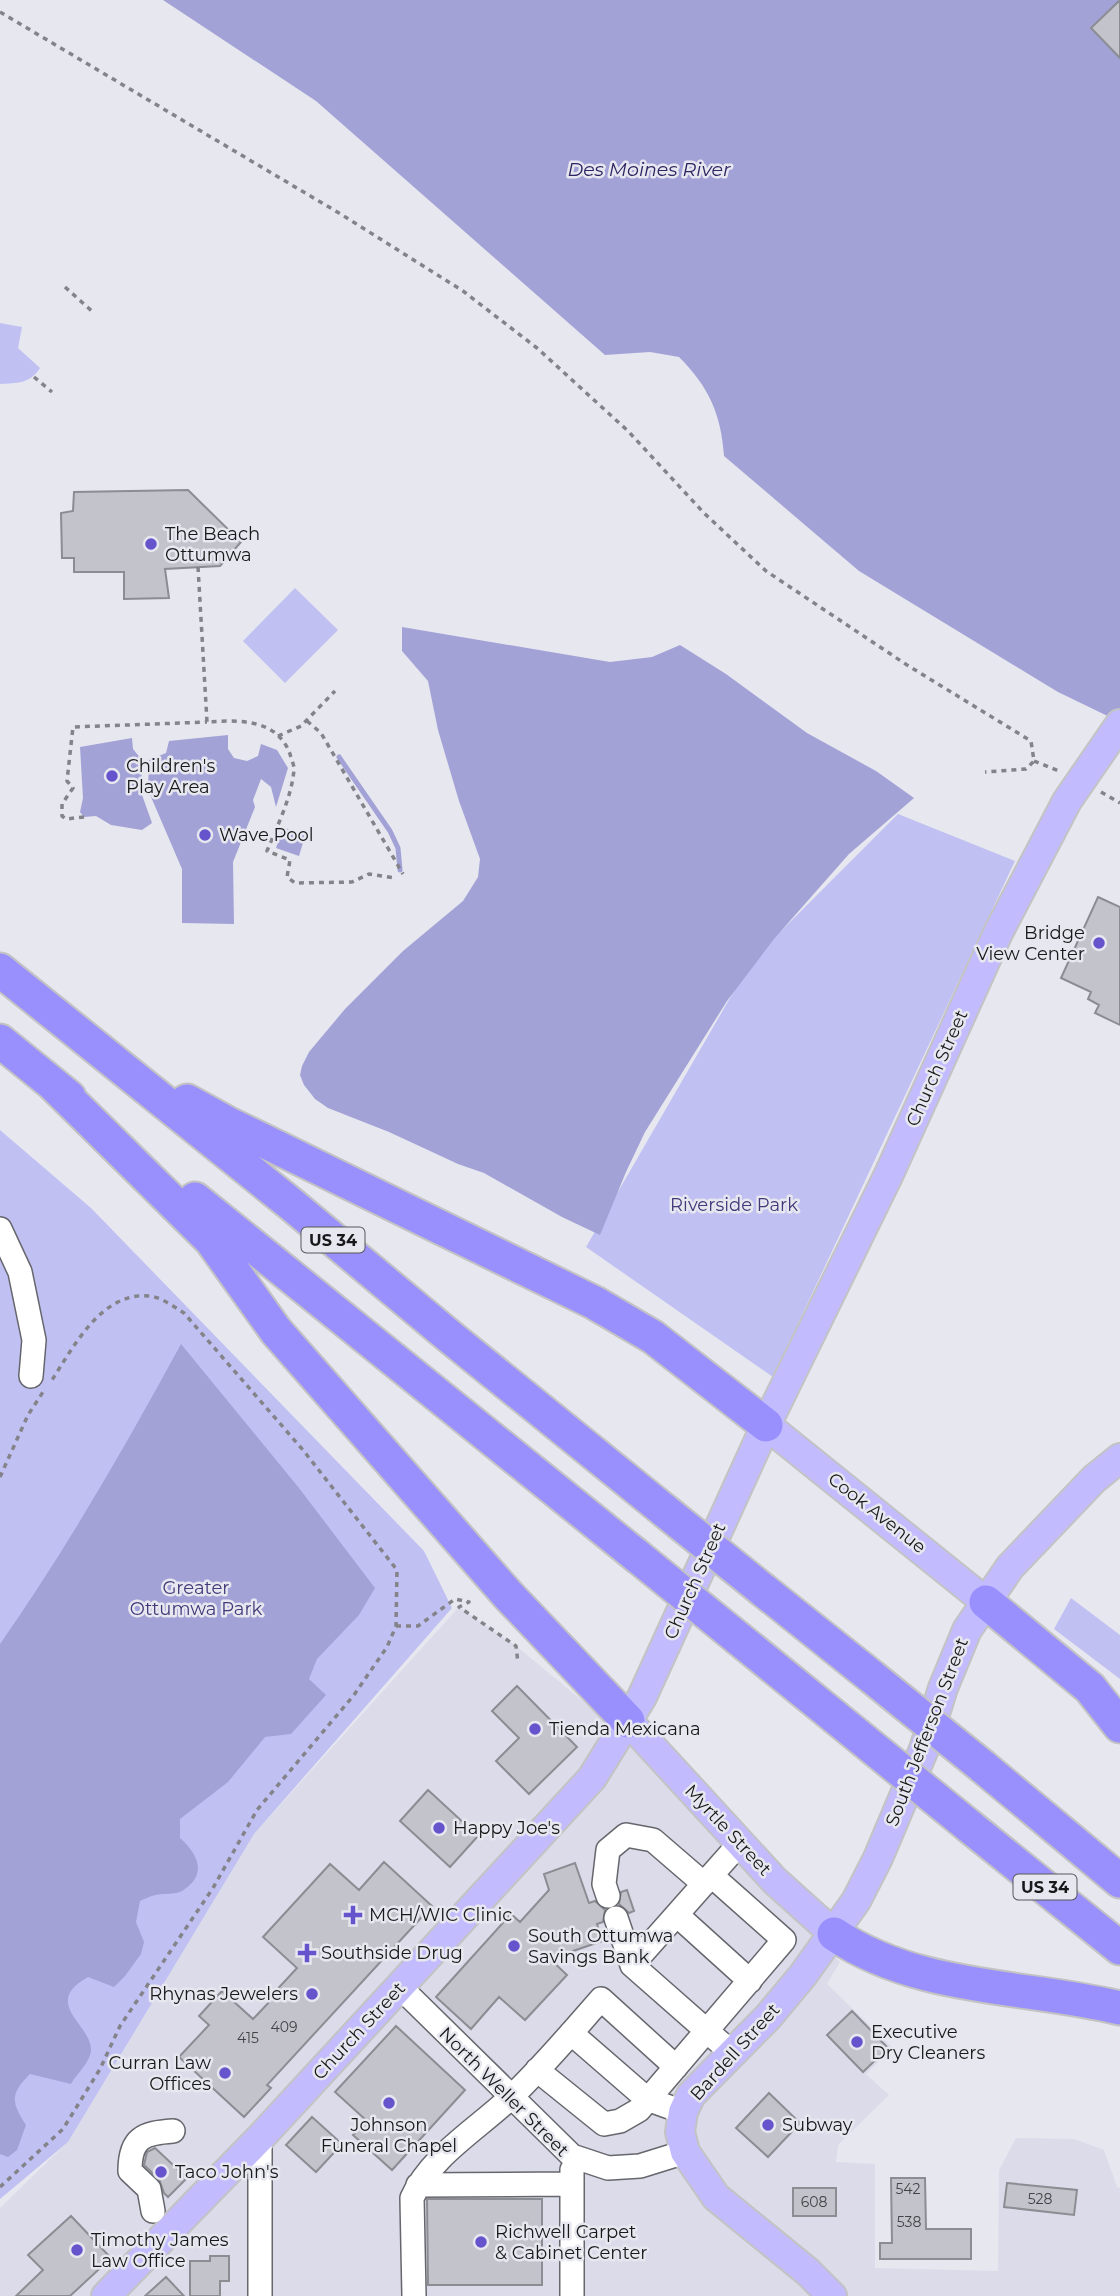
<svg xmlns="http://www.w3.org/2000/svg" width="1120" height="2296" font-family="Montserrat,sans-serif">
  <style>
    .built { fill: #dbdbea }
    .green { fill: #c0c0f3 }
    .water { fill: #a3a2d7 }
    .lines { fill: none; stroke-linecap: round; stroke-linejoin: round }
    .stream { stroke: #a3a2d7; stroke-width: 5 }
    .building { fill: #c3c3cb; stroke: #8c8c93; stroke-width: 2 }
    .minor-casing { stroke: #66666d; stroke-width: 26 }
    .major-casing { stroke: #c3c3c4; stroke-width: 32 }
    .highway-casing { stroke: #c3c3c4; stroke-width: 37 }
    .path { stroke: #838389; stroke-width: 3.5; stroke-dasharray: 5 5; stroke-linecap: butt }
    .minor { stroke: #fff; stroke-width: 23 }
    .major { stroke: #c2bcfe; stroke-width: 28 }
    .highway { stroke: #9990fd; stroke-width: 33 }
    .highway-bridge-casing { stroke: #c3c3c4; stroke-width: 37; stroke-linecap: butt }
    .highway-bridge { stroke: #9990fd; stroke-width: 33 }
    .poi-dot { fill: #6654cd; stroke: #e7e7ef; stroke-width: 2.5 }
    .labels { text-anchor: middle; dominant-baseline: central; stroke-width: 5; stroke-linejoin: round; paint-order: stroke }
    .number-label { font-size: 14px; fill: #434347 }
    .shield { fill: #e7e7ef; stroke: #56565b; stroke-width: 2 }
    .shield-label { font-size: 16px; font-weight: bold; fill: #18181b }
    .poi-label { font-size: 18px; fill: #18181b; stroke: #e7e7ef; text-anchor: start }
    .street-label { font-size: 18px; fill: #18181b; stroke: #e7e7ef }
    .park-label { font-size: 18px; fill: #40397a; stroke: #e7e7ef }
    .water-label { font-size: 19px; font-style: italic; fill: #2d2462; stroke: #e7e7ef }
  </style>
  <rect width="100%" height="100%" fill="#e7e7ef"/>
  <!-- built -->
  <path class="built" d="M 459,1607 L 516,1646 L 607,1721 L 840,1962 L 827,1984 L 893,2048 L 866,2074 L 889,2095 L 838,2145 L 836,2162 L 875,2164 L 875,2268 L 998,2271 L 999,2170 L 1016,2138 L 1074,2139 L 1104,2150 L 1117,2187 L 1120,2188 L 1120,2296 L 0,2296 L 0,2208 L 68,2142 L 254,1834 Z"/>
  <!-- green -->
  <path class="green" d="M 0,323 L 22,327 L 18,348 L 40,368 C 30,384 17,383 0,384 Z
    M 295,588 L 338,630 L 285,683 L 243,641 Z
    M 898,814 L 1015,861 L 773,1377 L 586,1247 L 752,960 Z
    M 0,1130 L 91,1208 L 424,1551 L 452,1608 L 254,1834 L 68,2142 L 0,2199 Z
    M 1071,1598 L 1120,1635 L 1120,1679 L 1054,1629 Z"/>
  <!-- water -->
  <path class="water" d="M 163,0 L 1120,0 L 1091,28 L 1115,53 L 1120,49 L 1120,722 L 1058,692 L 859,571 L 724,456 C 721,414 709,387 679,357 L 650,352 L 605,355 L 316,101 Z
    M 402,627 L 610,662 L 652,657 L 680,645 L 726,674 L 807,733 L 876,771 L 914,798 L 849,854 L 774,939 L 727,1001 L 645,1132 L 626,1172 L 600,1235 L 562,1217 L 484,1173 L 458,1164 L 389,1132 L 328,1108 L 315,1099 L 304,1085 L 300,1075 L 302,1066 L 309,1052 L 345,1009 L 403,951 L 463,901 L 478,877 L 480,859 L 459,801 L 438,730 L 428,681 L 402,651 Z
    M 228,735 L 228,749 L 234,758 L 247,761 L 258,756 L 261,744 L 277,750 L 288,768 L 276,807 L 271,787 L 261,779 L 253,800 L 255,807 L 233,862 L 234,924 L 182,923 L 182,869 L 148,790 L 149,760 L 166,753 L 169,741 Z
    M 132,738 L 133,749 L 142,760 L 141,792 L 152,823 L 142,830 L 111,825 L 96,816 L 84,817 L 80,812 L 83,798 L 80,747 Z
    M 283,827 L 305,836 L 299,856 L 276,848 Z
    M 181,1344 L 299,1488 L 375,1588 L 359,1615 L 317,1659 L 309,1679 L 326,1695 L 291,1734 L 265,1737 L 228,1782 L 180,1819 L 180,1838 C 197,1853 209,1875 182,1891 C 175,1895 164,1893 156,1895 C 150,1896 145,1899 140,1901 L 136,1922 L 144,1942 L 141,1954 L 125,1976 L 114,1987 L 88,1977 C 40,2004 93,2025 91,2051 C 90,2062 76,2075 71,2084 L 30,2074 C 10,2094 11,2102 26,2125 L 17,2150 L 8,2157 L 0,2154 L 0,1644 C 67,1548 125,1447 181,1344 Z"/>
  <g class="lines">
    <!-- stream -->
    <path class="stream" d="M 339,757 L 390,831 L 398,848 L 400,870"/>
  </g>
  <!-- building -->
  <path class="building" d="M 1120,0 L 1120,58 L 1091,28 Z
    M 188,490 L 241,542 L 220,566 L 165,569 L 169,598 L 124,599 L 124,572 L 74,572 L 74,558 L 62,558 L 61,513 L 73,511 L 74,492 Z
    M 1098,897 L 1120,907 L 1120,1025 L 1095,1013 L 1099,1005 L 1088,999 L 1091,992 L 1061,978 Z
    M 517,1686 L 577,1747 L 529,1794 L 496,1761 L 519,1738 L 492,1711 Z
    M 428,1790 L 478,1836 L 450,1867 L 400,1821 Z
    M 384,1862 L 432,1906 L 267,2085 L 271,2088 L 244,2117 L 179,2057 L 209,2025 L 199,2016 L 222,1991 L 253,2019 L 274,1997 L 272,1995 L 297,1968 L 263,1937 L 330,1864 L 359,1890 Z
    M 575,1863 L 589,1903 L 595,1901 L 605,1910 L 603,1922 L 597,1924 L 602,1941 L 550,1959 L 567,1975 L 525,2020 L 499,1997 L 471,2029 L 436,1997 L 511,1914 L 520,1922 L 549,1890 L 544,1874 Z
    M 627,1890 L 634,1911 L 629,1913 L 619,1904 L 621,1892 Z
    M 852,2011 L 888,2048 L 863,2072 L 827,2035 Z
    M 396,2026 L 465,2090 L 392,2170 L 353,2135 L 367,2121 L 335,2092 Z
    M 769,2093 L 800,2123 L 768,2157 L 736,2128 Z
    M 312,2117 L 342,2144 L 316,2172 L 286,2145 Z
    M 155,2148 L 187,2178 L 168,2197 L 164,2193 L 159,2179 L 144,2165 L 147,2152 Z
    M 891,2178 L 925,2178 L 926,2229 L 971,2229 L 971,2259 L 880,2259 L 880,2243 L 892,2243 Z
    M 1007,2183 L 1077,2190 L 1074,2215 L 1004,2207 Z
    M 793,2188 L 836,2188 L 836,2216 L 793,2216 Z
    M 427,2199 L 542,2199 L 542,2285 L 428,2285 Z
    M 71,2216 L 111,2258 L 70,2296 L 16,2296 L 43,2270 L 28,2255 Z
    M 210,2256 L 229,2256 L 229,2281 L 220,2281 L 220,2296 L 190,2296 L 190,2261 L 210,2261 Z
    M 166,2277 L 184,2296 L 145,2296 Z"/>
  <g class="lines">
    <defs>
      <path id="minor" d="M 0,1229 L 20,1272 L 34,1340 L 31,1376
        M 608,1896 L 604,1884 L 608,1850 L 626,1835 L 653,1840 L 704,1884
        M 677,1915 L 750,1981
        M 616,1918 L 632,1965
        M 400,1987 L 572,2156 L 608,2168 L 640,2166 L 685,2152
        M 571,2033 L 647,2099 L 683,2112
        M 732,2053 L 632,1965 L 740,1843
        M 537,2070 L 604,2124 L 620,2121 L 639,2110 L 784,1940 L 712,1876
        M 572,2170 L 572,2296
        M 418,2185 L 572,2184
        M 153,2211 L 149,2189 L 130,2171 C 130,2138 143,2133 173,2131
        M 260,2296 L 260,2138
        M 414,2296 L 412,2198 C 430,2157 477,2129 509,2099 C 542,2068 571,2033 601,1999 L 676,2067"/>
      <path id="major" d="M 766,1425 L 986,1602
        M 628,1721 L 775,1881 L 834,1934
        M 106,2296 L 260,2138 L 592,1778 L 642,1697 L 766,1425 L 889,1174 L 998,933 L 1067,801 L 1120,724
        M 832,2296 L 808,2272 L 716,2197 L 685,2152 L 680,2132 L 683,2112 L 691,2095 L 768,2017 L 803,1975 L 856,1901 L 878,1858 L 924,1749 L 943,1688 L 967,1630 L 1010,1567 L 1094,1479 L 1120,1458"/>
      <path id="highway" d="M 0,970 L 291,1204 L 449,1336 L 665,1511
        M 0,1041 L 69,1097
        M 53,1084 L 211,1240 L 276,1331 L 508,1595 L 628,1721
        M 187,1101 L 227,1123 L 595,1303 L 653,1337 L 766,1425
        M 195,1199 L 637,1556
        M 763,1590 L 872,1677
        M 986,1602 L 1090,1688 L 1120,1726
        M 739,1639 L 835,1717
        M 982,1766 L 1120,1881
        M 969,1826 L 1120,1948
        M 834,1934 C 918,1991 1025,1985 1120,2008"/>
    </defs>
    <!-- minor casing -->
    <use href="#minor" class="minor-casing"/>
    <!-- major casing -->
    <use href="#major" class="major-casing"/>
    <!-- highway casing -->
    <use href="#highway" class="highway-casing"/>
    <!-- path -->
    <path class="path" d="M 0,12 L 339,213 L 463,291 L 537,348 L 628,431 L 704,513 L 766,571 L 907,665 L 1031,741 L 1034,761 L 1026,769 L 985,772
      M 65,287 L 94,313
      M 34,377 L 52,392
      M 198,567 L 207,722 C 238,720 277,718 290,754 C 291,759 294,764 294,769 C 292,797 277,826 267,851 L 290,860 L 287,877 L 295,883 L 352,882 L 369,874 L 395,878
      M 307,721 L 321,733 L 403,874
      M 278,736 L 301,726 L 335,691
      M 1034,761 L 1059,771
      M 1101,792 L 1120,803
      M 84,817 L 66,819 L 62,816 L 62,804 L 73,788 L 67,781 L 73,727 L 207,722
      M 0,1477 L 28,1415 L 43,1392
      M 396,1626 L 418,1626 L 455,1599 L 469,1602 L 459,1607 L 516,1646 L 518,1663
      M 0,2187 L 63,2129 L 100,2069 L 120,2026 L 213,1888 L 257,1810 L 354,1695 L 387,1647 L 396,1626 L 397,1570 L 303,1450 L 184,1313 C 174,1307 163,1298 150,1296 C 102,1291 74,1346 52,1380"/>
    <!-- minor -->
    <use href="#minor" class="minor"/>
    <!-- major -->
    <use href="#major" class="major"/>
    <!-- highway -->
    <use href="#highway" class="highway"/>
    <defs>
      <path id="highway-bridge" d="M 665,1511 L 763,1590
        M 637,1556 L 739,1639
        M 872,1677 L 982,1766
        M 835,1717 L 969,1826"/>
    </defs>
    <!-- highway-bridge casing -->
    <use href="#highway-bridge" class="highway-bridge-casing"/>
    <!-- highway-bridge -->
    <use href="#highway-bridge" class="highway-bridge"/>
  </g>
  <!-- markers -->
  <g class="poi-dot">
    <circle cx="151" cy="544" r="7"/>
    <circle cx="112" cy="776" r="7"/>
    <circle cx="205" cy="835" r="7"/>
    <circle cx="1099" cy="943" r="7"/>
    <circle cx="535" cy="1729" r="7"/>
    <circle cx="439" cy="1828" r="7"/>
    <path d="M349.5 1904.5h7v7h7v7h-7v7h-7v-7h-7v-7h7z"/>
    <circle cx="514" cy="1946" r="7"/>
    <path d="M303.5 1942.5h7v7h7v7h-7v7h-7v-7h-7v-7h7z"/>
    <circle cx="312" cy="1994" r="7"/>
    <circle cx="857" cy="2042" r="7"/>
    <circle cx="225" cy="2073" r="7"/>
    <circle cx="389" cy="2103" r="7"/>
    <circle cx="768" cy="2125" r="7"/>
    <circle cx="161" cy="2172" r="7"/>
    <circle cx="481" cy="2242" r="7"/>
    <circle cx="77" cy="2250" r="7"/>
  </g>
  <g class="labels">
    <!-- number labels -->
    <g class="number-label">
      <text x="284" y="2027">409</text>
      <text x="248" y="2038">415</text>
      <text x="908" y="2189">542</text>
      <text x="1040" y="2199">528</text>
      <text x="814" y="2202">608</text>
      <text x="909" y="2222">538</text>
    </g>
    <!-- shield labels -->
    <g class="shield">
      <rect x="301.5" y="1227.5" width="63" height="25" rx="5"/>
      <rect x="1013.5" y="1874.5" width="63" height="25" rx="5"/>
    </g>
    <g class="shield-label">
      <text x="333" y="1240">US 34</text>
      <text x="1045" y="1887">US 34</text>
    </g>
    <!-- poi labels -->
    <g class="poi-label">
      <text x="165" y="534">The Beach<tspan x="165" dy="21">Ottumwa</tspan></text>
      <text x="126" y="766">Children's<tspan x="126" dy="21">Play Area</tspan></text>
      <text x="219" y="835">Wave Pool</text>
      <text x="1085" y="933" text-anchor="end">Bridge<tspan x="1085" dy="21">View Center</tspan></text>
      <text x="549" y="1729">Tienda Mexicana</text>
      <text x="453" y="1828">Happy Joe's</text>
      <text x="369" y="1915">MCH/WIC Clinic</text>
      <text x="528" y="1936">South Ottumwa<tspan x="528" dy="21">Savings Bank</tspan></text>
      <text x="321" y="1953">Southside Drug</text>
      <text x="298" y="1994" text-anchor="end">Rhynas Jewelers</text>
      <text x="871" y="2032">Executive<tspan x="871" dy="21">Dry Cleaners</tspan></text>
      <text x="211" y="2063" text-anchor="end">Curran Law<tspan x="211" dy="21">Offices</tspan></text>
      <text x="389" y="2125" text-anchor="middle">Johnson<tspan x="389" dy="21">Funeral Chapel</tspan></text>
      <text x="782" y="2125">Subway</text>
      <text x="175" y="2172">Taco John's</text>
      <text x="495" y="2232">Richwell Carpet<tspan x="495" dy="21">&amp; Cabinet Center</tspan></text>
      <text x="91" y="2240">Timothy James<tspan x="91" dy="21">Law Office</tspan></text>
    </g>
    <!-- street labels -->
    <g class="street-label">
      <text transform="translate(937 1068) rotate(-66)">Church Street</text>
      <text transform="translate(877 1513) rotate(38)">Cook Avenue</text>
      <text transform="translate(695 1581) rotate(-66)">Church Street</text>
      <text transform="translate(927 1732) rotate(-69)">South Jefferson Street</text>
      <text transform="translate(728 1830) rotate(47)">Myrtle Street</text>
      <text transform="translate(359 2031) rotate(-47)">Church Street</text>
      <text transform="translate(735 2052) rotate(-48)">Bardell Street</text>
      <text transform="translate(504 2092) rotate(45)">North Weller Street</text>
    </g>
    <!-- park labels -->
    <g class="park-label">
      <text x="734" y="1205">Riverside Park</text>
      <text x="196" y="1588">Greater<tspan x="196" dy="21">Ottumwa Park</tspan></text>
    </g>
    <!-- water labels -->
    <g class="water-label">
      <text x="649" y="169">Des Moines River</text>
    </g>
  </g>
</svg>
